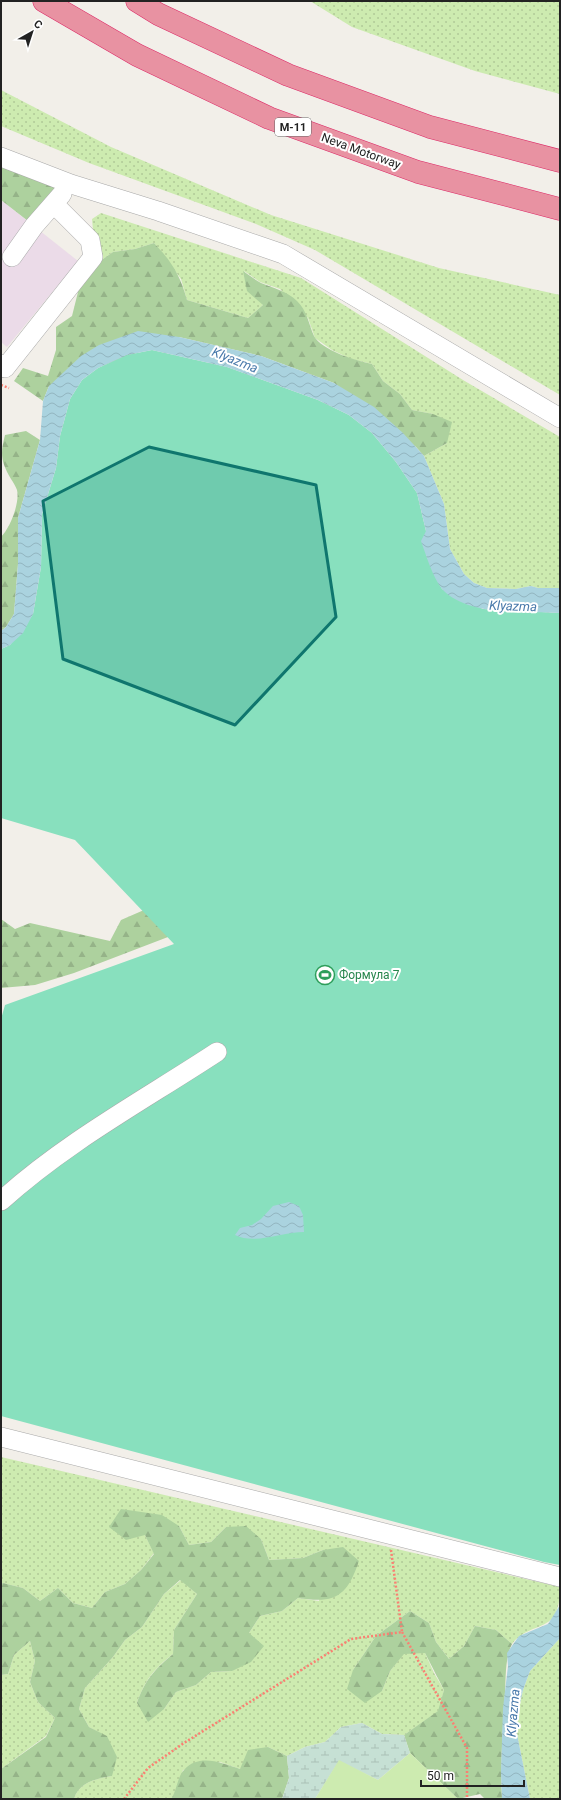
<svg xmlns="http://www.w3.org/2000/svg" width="561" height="1800" font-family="Roboto,sans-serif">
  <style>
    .industrial { fill: #ebdbe8 }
    .grass { fill: url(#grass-dots) }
    .forest { fill: url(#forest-firs) }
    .wetland { fill: url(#wetland-marsh) }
    .garden { fill: #cdebb0 }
    .pitch { fill: #88e0be }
    .water { fill: url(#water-waves) }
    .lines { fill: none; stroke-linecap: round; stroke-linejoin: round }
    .minor-casing { stroke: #a9a9a9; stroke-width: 20 }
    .highway-casing { stroke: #dc2a67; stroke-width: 23 }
    .path { stroke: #fa8072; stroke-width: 2.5; stroke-dasharray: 2 2; stroke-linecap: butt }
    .minor { stroke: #fff; stroke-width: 19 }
    .highway { stroke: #e892a2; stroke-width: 22 }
    .marked { fill: #0f766e; fill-opacity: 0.2; stroke: #0f766e; stroke-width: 3; stroke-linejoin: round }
    .labels { text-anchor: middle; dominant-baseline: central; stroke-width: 4; stroke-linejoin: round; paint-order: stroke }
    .shield { fill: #fff; stroke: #646464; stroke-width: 1 }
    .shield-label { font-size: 11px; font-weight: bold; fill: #222 }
    .street-label { font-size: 12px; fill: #222; stroke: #fff }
    .leisure-label { font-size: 12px; fill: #27864d; stroke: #fff; text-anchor: start }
    .water-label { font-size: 13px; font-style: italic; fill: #4a7aab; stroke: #fff }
  </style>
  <defs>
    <pattern id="grass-dots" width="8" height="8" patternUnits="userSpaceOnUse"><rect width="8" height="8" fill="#cdebb0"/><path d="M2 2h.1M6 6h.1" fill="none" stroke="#b0c997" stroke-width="1.8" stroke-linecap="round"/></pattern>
    <pattern id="forest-firs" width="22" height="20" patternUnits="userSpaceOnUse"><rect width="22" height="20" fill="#add19e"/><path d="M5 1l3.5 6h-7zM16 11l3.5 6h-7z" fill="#95b388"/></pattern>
    <pattern id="wetland-marsh" width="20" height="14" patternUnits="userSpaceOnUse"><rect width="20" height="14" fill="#c6e0d4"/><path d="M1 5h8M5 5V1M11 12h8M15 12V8" fill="none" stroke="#aac0b6"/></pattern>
    <pattern id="water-waves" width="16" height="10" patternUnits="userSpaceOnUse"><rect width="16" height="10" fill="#aad3df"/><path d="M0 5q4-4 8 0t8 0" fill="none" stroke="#92b5bf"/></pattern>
  </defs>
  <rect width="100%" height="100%" fill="#f2efe9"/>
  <!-- industrial -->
  <path class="industrial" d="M 1,200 L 78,261 L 7,347 L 1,342 Z"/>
  <!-- grass -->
  <path class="grass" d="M 310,1 L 560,1 L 560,94 L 475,71 L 352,27 Z
    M 1,90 L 111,147 L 271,215 L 439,268 L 560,295 L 560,395 L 315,250 L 256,224 L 89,163 L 1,126 Z
    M 101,213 L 301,278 L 463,380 L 560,437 L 560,588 L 538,588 L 531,586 L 516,589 L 487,588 L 474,583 L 464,574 L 450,549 L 444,504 L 424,456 L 447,443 L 433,414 L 412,410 L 400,394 L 383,381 L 372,364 L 351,359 L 332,350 L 315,338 L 308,318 L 280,289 L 260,282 L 244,271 L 263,305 L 248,318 L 187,300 L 181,279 L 154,243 L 135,249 L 113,252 L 96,264 L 92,219 Z
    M 1,1457 L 560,1587 C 560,1637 533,1618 512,1644 L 496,1630 L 475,1626 L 464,1646 L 449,1659 L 436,1642 L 429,1623 L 410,1611 L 376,1636 L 353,1670 L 382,1691 L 390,1671 L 404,1653 L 425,1653 L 434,1673 L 444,1690 L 439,1711 L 404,1735 L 382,1734 L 362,1723 L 341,1727 L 325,1742 L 305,1747 L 287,1756 L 268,1747 L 240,1769 L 220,1762 L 183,1770 L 175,1794 L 171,1799 L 74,1799 C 79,1782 96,1779 112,1776 L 107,1737 L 89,1727 L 79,1709 L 85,1688 L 113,1657 L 125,1640 L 142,1627 L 164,1594 L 181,1580 L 197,1594 L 174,1630 L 173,1654 C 154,1669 145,1680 137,1703 L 164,1709 L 176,1692 L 196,1685 L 211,1672 L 232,1671 L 249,1633 L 260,1616 L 282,1611 L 298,1598 L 319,1601 L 323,1550 L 303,1558 L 269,1560 L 261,1539 L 226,1527 L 211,1542 L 189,1545 L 179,1526 L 145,1535 L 154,1553 L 141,1570 L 125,1584 L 105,1592 L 92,1608 L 73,1603 L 58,1588 L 40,1601 L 23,1588 L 3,1583 L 1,1584 Z
    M 560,1638 L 560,1799 L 530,1799 L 515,1724 L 523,1690 L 530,1671 Z
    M 30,1641 L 35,1661 L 30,1682 L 38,1702 L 55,1718 L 46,1736 L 1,1769 L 1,1675 L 8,1674 L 14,1655 Z"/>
  <!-- forest -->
  <path class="forest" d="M 1,164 L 58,186 L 28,221 L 1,200 Z
    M 154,243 C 172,262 180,275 187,300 L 248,318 L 263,305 L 247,291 L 243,271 C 249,275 255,280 261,283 C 273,288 287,291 297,301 C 307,310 309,325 314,336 C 321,350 357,361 372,364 L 383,381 L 400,394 L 412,410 L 433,414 L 452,422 L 447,443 L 424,456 L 416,447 L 334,383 L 261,356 L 179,337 L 49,386 L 43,401 L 14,381 L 23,368 L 48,376 L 56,350 L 56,327 L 72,316 L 81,280 L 96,264 L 113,252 L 135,249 Z
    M 26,431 L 40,440 L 18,518 L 18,564 L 14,614 L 6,627 L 1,631 L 1,537 C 10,528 20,503 17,490 C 16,487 13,482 11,479 C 1,462 0,454 5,435 Z
    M 144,910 L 166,916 L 168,937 L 74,973 L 35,985 L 1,988 L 1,919 L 15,929 L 30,923 L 110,941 L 121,920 Z
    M 121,1509 L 162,1515 L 179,1526 L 189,1545 L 211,1542 L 226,1527 L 246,1526 L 261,1539 L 269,1560 L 303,1558 L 323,1550 L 343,1547 L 359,1561 C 347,1596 336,1604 298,1598 L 282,1611 L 260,1616 L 249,1633 L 264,1646 L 251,1662 L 232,1671 L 211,1672 L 196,1685 L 176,1692 L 164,1709 L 148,1722 L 137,1703 C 145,1680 154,1670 173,1654 L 174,1630 L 197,1594 L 180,1580 L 164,1594 L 142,1627 L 125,1640 L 113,1657 L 85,1688 L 79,1709 L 89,1727 L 107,1736 L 117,1757 L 112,1776 C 96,1779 79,1782 74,1799 L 1,1799 L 1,1769 L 46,1737 L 55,1718 L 38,1702 L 30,1682 L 35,1661 L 30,1641 L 14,1655 L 8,1674 L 1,1675 L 1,1584 L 3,1583 L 23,1588 L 40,1601 L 58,1588 L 73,1603 L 92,1608 L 105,1592 L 125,1584 L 141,1570 L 154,1554 L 145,1535 L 126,1540 L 109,1527 Z
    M 410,1611 L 429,1623 L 436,1642 L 449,1659 L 464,1646 L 475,1626 L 496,1630 L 512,1644 C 505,1658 506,1676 505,1692 C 503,1728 500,1763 502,1799 L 485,1799 L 480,1794 L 458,1799 L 410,1753 L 404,1735 L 438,1711 L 444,1690 L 425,1653 L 404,1654 L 390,1671 L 382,1691 L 365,1703 L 347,1689 L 353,1670 L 376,1636 Z
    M 268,1747 L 287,1756 L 289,1778 L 282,1799 L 171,1799 C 177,1791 177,1777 184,1770 C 199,1753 222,1763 240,1769 L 248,1750 Z"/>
  <!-- wetland -->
  <path class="wetland" d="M 362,1723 L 382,1734 L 404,1735 L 410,1753 L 378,1780 L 339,1761 L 315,1799 L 282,1799 L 289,1778 L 287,1756 L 305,1747 L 325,1742 L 341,1727 Z"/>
  <!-- garden -->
  <path class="garden" d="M 410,1753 L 458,1799 L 315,1799 L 339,1760 L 378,1780 Z"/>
  <!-- pitch -->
  <path class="pitch" d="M 152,350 L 227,367 L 318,400 L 349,415 L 372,433 L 396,462 L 417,493 L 426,531 L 426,555 L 442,589 L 483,609 L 560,613 L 560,1565 L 544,1562 L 1,1416 L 1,1019 L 5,1005 L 174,944 L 75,840 L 1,818 L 1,649 L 10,645 L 33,614 L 41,567 L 42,514 L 56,468 L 60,436 L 70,399 L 82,380 L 98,368 L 127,355 Z"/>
  <!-- water -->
  <path class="water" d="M 138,331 L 179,337 L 261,356 L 334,383 L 374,407 L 403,433 L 424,456 L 444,504 L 450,549 L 464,574 L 474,583 L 487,588 L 516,589 L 531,586 L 538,588 L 560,588 L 560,613 C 525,611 468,617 442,589 C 433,578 426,555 421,541 L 426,531 L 417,493 L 396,462 L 372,433 L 349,415 L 318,400 L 227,367 L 152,350 L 127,355 L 98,368 L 82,380 L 70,399 L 60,436 L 56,468 L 42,514 L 41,567 L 33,614 L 23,633 L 10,645 L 1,649 L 1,631 L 6,627 L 14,614 L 18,564 L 18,518 L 40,440 L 43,401 L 49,386 L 81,356 L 99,345 Z
    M 289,1202 L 299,1206 L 303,1215 L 304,1232 C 282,1232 255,1245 235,1235 L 240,1228 L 252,1225 L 261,1219 L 273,1206 Z
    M 560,1605 L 560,1638 L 530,1671 L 523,1690 L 515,1724 L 530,1799 L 502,1799 L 501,1772 L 503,1708 L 508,1666 L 507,1653 L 519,1636 L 548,1624 Z"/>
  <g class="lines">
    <defs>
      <path id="minor" d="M 1,157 L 71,184 L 158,211 L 283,254 L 560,418
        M 12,257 L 34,226 L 62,194
        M 1,364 L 5,368 L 93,257 L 90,240 L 54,204
        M 1,1201 C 66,1142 144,1100 217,1052
        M 1,1437 L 560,1577"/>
      <path id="highway" d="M 44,1 L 137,55 L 269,118 L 418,172 L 560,209
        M 137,1 L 158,14 L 288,75 L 430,127 L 560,161"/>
    </defs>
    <!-- minor casing -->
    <use href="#minor" class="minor-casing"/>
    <!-- highway casing -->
    <use href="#highway" class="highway-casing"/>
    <!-- path -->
    <path class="path" d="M 1,385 L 9,388
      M 402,1632 L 467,1748 L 467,1799
      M 124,1799 L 148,1768 L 184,1743 L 351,1639 L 402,1632 L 391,1550"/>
    <!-- minor -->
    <use href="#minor" class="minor"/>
    <!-- highway -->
    <use href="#highway" class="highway"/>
  </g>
  <!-- marked area -->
  <path class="marked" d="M 149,447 L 316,485 L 336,617 L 235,725 L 63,659 L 43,501 Z"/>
  <!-- icons -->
  <defs>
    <symbol id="stadium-ring" viewBox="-11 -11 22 22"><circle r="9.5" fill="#fff" stroke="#2e9e5b" stroke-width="1.5"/><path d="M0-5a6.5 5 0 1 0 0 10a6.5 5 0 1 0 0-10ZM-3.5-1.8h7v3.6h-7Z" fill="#2e9e5b"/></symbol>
  </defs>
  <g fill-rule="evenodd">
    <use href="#stadium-ring" x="314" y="964" width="22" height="22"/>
  </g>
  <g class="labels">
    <!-- shield labels -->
    <rect class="shield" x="275" y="118" width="36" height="18" rx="3"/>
    <g class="shield-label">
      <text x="293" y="127">М-11</text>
    </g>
    <!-- street labels -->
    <g class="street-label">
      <text transform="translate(361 151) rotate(20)">Neva Motorway</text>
    </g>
    <!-- leisure labels -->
    <g class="leisure-label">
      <text x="339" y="975">Формула 7</text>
    </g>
    <!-- water labels -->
    <g class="water-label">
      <text transform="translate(235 360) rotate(22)">Klyazma</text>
      <text transform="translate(513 606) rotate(2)">Klyazma</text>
      <text transform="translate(513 1713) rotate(-85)">Klyazma</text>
    </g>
  </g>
  <!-- border -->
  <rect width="561" height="1800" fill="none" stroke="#222222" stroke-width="4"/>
  <!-- north arrow -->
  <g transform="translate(32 32) rotate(39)" stroke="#ffffff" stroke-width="3" paint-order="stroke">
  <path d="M0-3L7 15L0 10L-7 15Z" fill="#222222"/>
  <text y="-6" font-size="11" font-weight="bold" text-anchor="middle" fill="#222222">С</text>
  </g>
  <!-- scale -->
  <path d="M421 1780v6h103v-6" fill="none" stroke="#222222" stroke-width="2"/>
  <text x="427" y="1780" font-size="12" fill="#222222" stroke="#ffffff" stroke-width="3" paint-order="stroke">50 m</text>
</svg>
